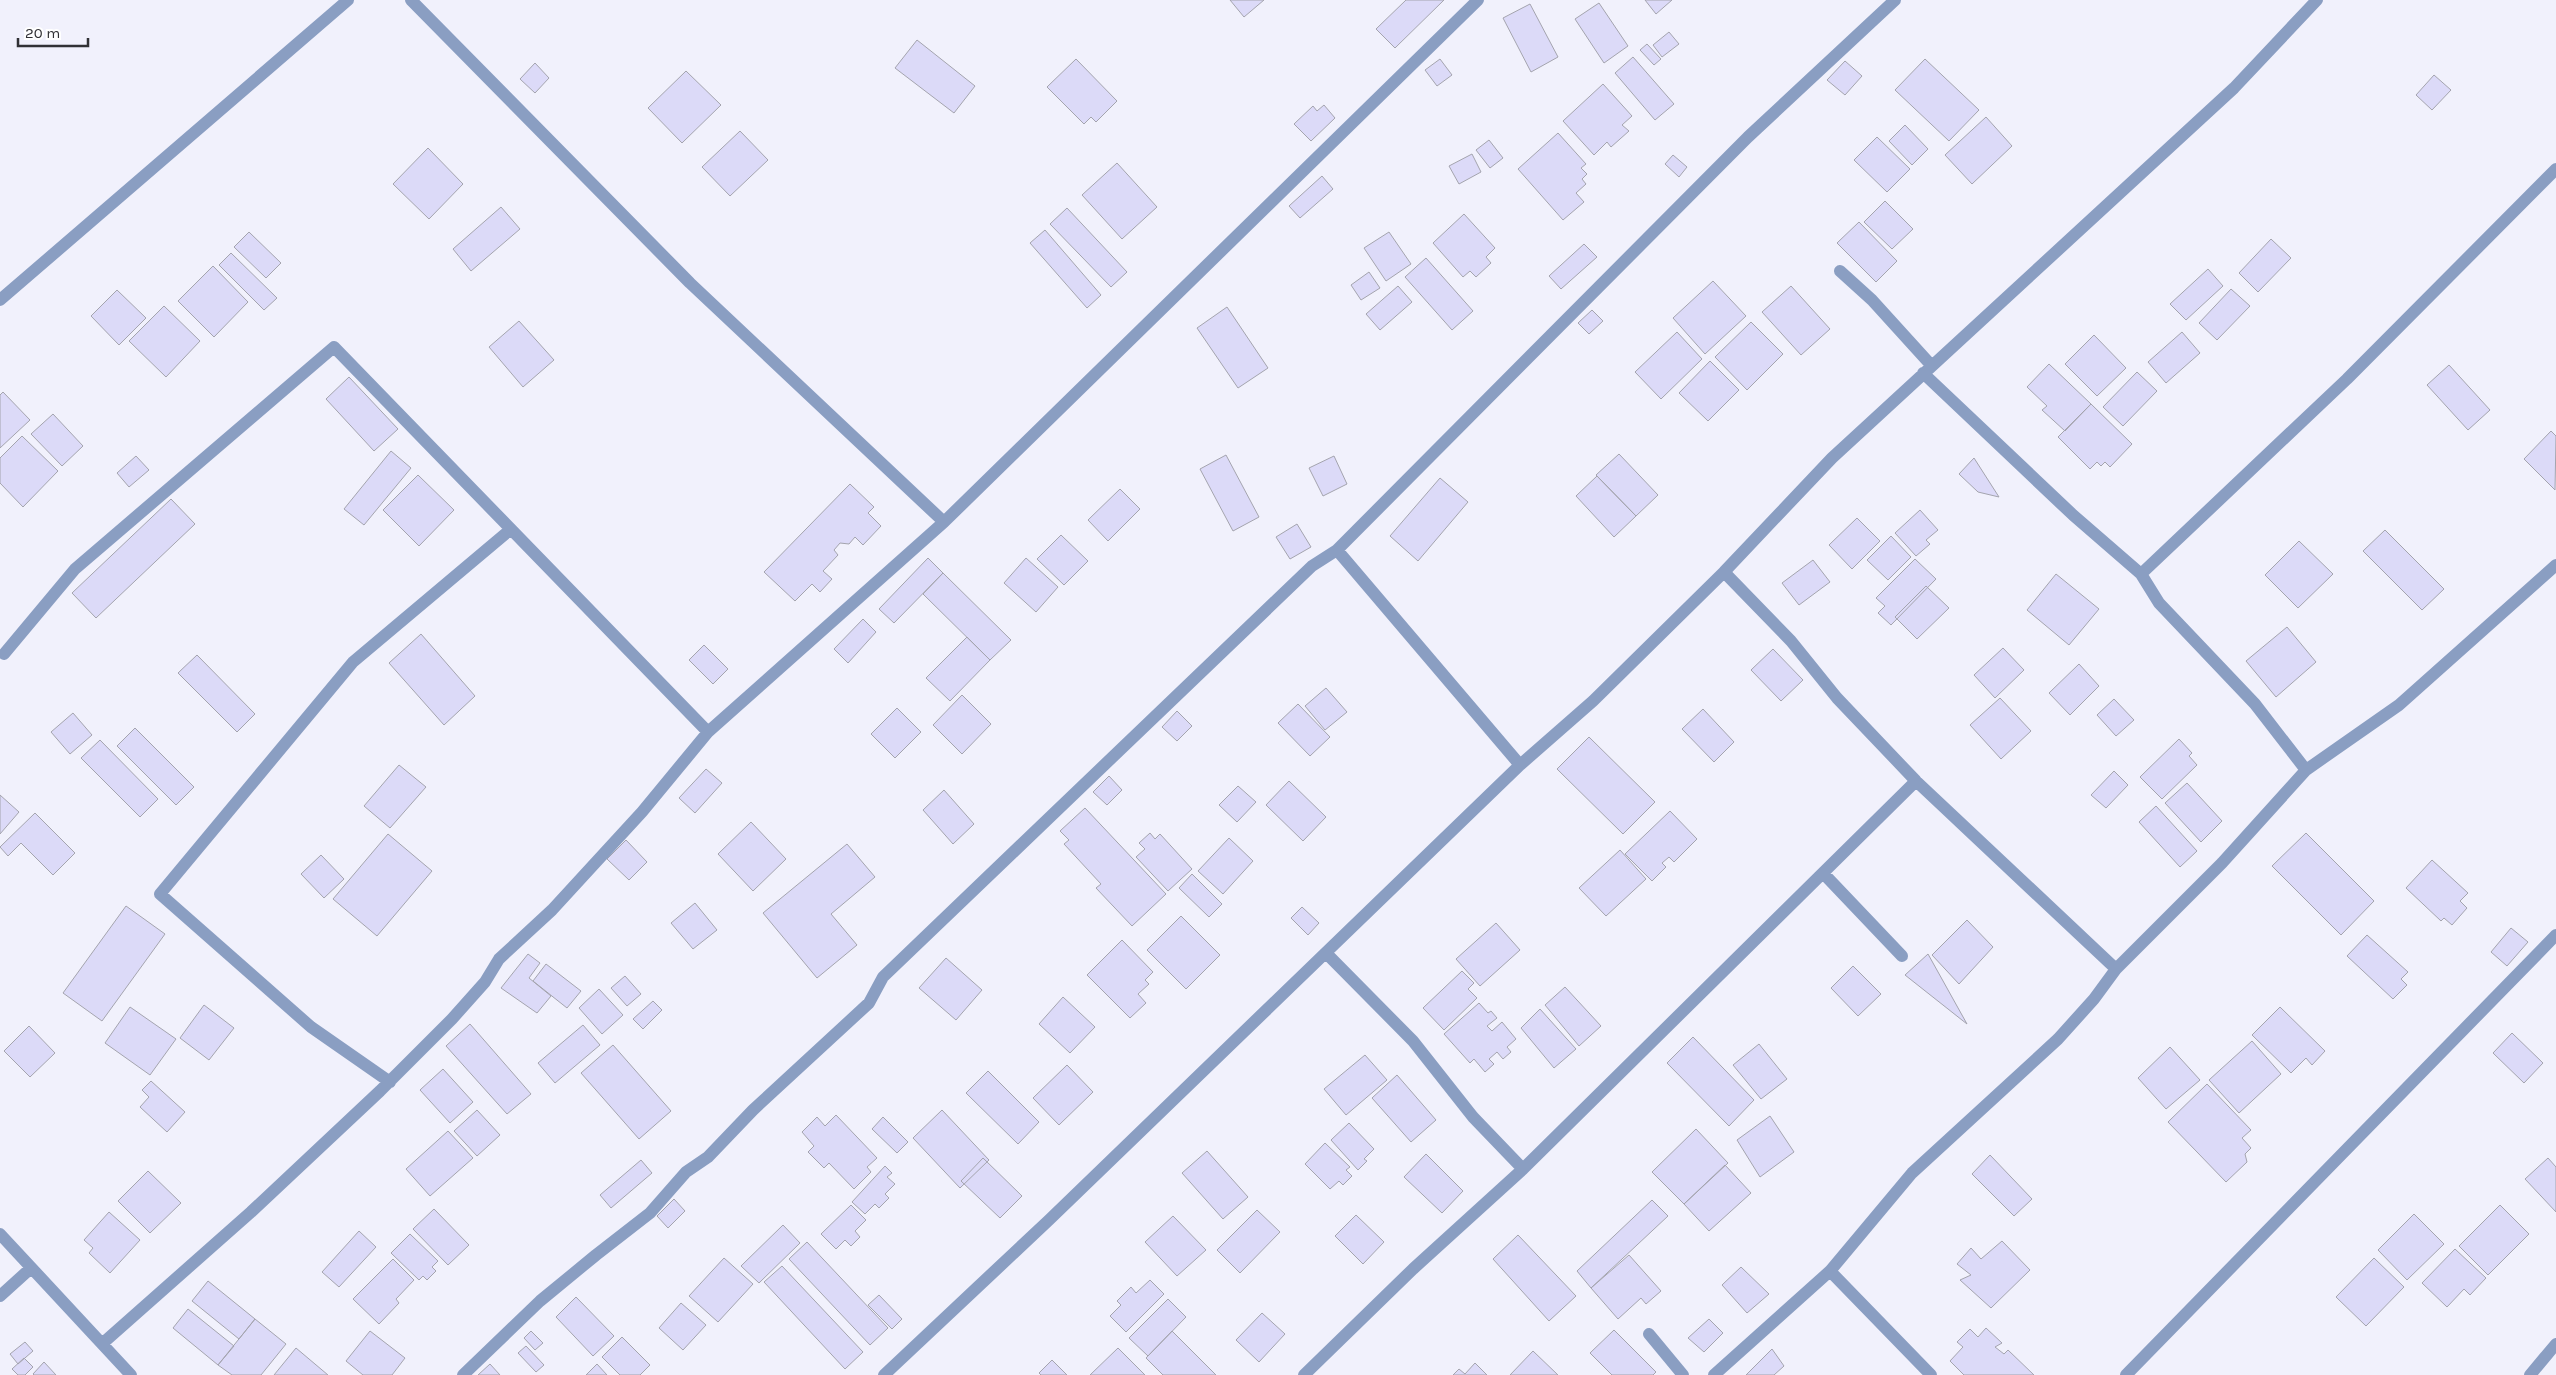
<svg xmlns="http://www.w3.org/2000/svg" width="2556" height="1375" font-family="Karla,sans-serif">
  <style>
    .building { fill: #dcdaf8; stroke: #a4a4ae }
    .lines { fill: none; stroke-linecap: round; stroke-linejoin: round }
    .minor { stroke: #8a9ec2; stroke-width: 12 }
  </style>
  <rect width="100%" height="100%" fill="#f1f1fc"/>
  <!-- building -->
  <path class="building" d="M 1230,0 L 1264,0 L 1244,17 Z
    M 1406,0 L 1444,0 L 1395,48 L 1376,29 Z
    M 1645,0 L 1672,0 L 1656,14 Z
    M 1599,3 L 1628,46 L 1604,63 L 1575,19 Z
    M 1530,4 L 1558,57 L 1531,72 L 1503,18 Z
    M 1669,32 L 1679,44 L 1662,57 L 1653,45 Z
    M 917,40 L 975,86 L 954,113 L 895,68 Z
    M 1647,44 L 1661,59 L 1654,65 L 1640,50 Z
    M 1633,57 L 1674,104 L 1655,120 L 1615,73 Z
    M 1076,59 L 1117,101 L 1096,122 L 1091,117 L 1084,124 L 1047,87 Z
    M 1440,59 L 1452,75 L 1437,86 L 1425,70 Z
    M 1925,59 L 1979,110 L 1949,141 L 1895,90 Z
    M 1845,61 L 1862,76 L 1845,95 L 1827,80 Z
    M 535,63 L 549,78 L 535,93 L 520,79 Z
    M 686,71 L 721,105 L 682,143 L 648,108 Z
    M 2434,75 L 2451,90 L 2432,110 L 2416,95 Z
    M 1603,84 L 1632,116 L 1622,125 L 1629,131 L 1611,147 L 1607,142 L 1594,155 L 1563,121 Z
    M 1324,105 L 1335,118 L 1311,141 L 1294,124 L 1313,106 L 1317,111 Z
    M 1986,117 L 2012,146 L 1972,184 L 1945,155 Z
    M 1905,125 L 1928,149 L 1912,165 L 1889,141 Z
    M 740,131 L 768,160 L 730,196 L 702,167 Z
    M 1558,133 L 1586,164 L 1581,168 L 1587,174 L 1582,179 L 1586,184 L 1576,193 L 1584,202 L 1563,220 L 1518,169 Z
    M 1877,137 L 1910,169 L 1887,192 L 1854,160 Z
    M 1489,140 L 1503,158 L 1490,168 L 1476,150 Z
    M 428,148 L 463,184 L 429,219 L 393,184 Z
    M 1472,154 L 1481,172 L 1459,184 L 1449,166 Z
    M 1673,155 L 1687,167 L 1679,177 L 1665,164 Z
    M 1117,163 L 1157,207 L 1122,239 L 1082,195 Z
    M 1322,176 L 1333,189 L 1300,218 L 1289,206 Z
    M 1885,201 L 1913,229 L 1892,249 L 1864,222 Z
    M 501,207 L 520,229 L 471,271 L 453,249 Z
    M 1067,208 L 1127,272 L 1111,287 L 1050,224 Z
    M 1464,214 L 1495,248 L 1486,257 L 1491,263 L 1476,277 L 1470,271 L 1463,277 L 1433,243 Z
    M 1859,222 L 1897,261 L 1876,282 L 1837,243 Z
    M 1045,230 L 1101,295 L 1087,308 L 1030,243 Z
    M 249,232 L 281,263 L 266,278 L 234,247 Z
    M 1389,232 L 1411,264 L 1386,281 L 1364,248 Z
    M 2271,239 L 2291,258 L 2258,292 L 2239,273 Z
    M 1584,244 L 1597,257 L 1561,289 L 1549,276 Z
    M 231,253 L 277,298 L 264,310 L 219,265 Z
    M 1426,258 L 1473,311 L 1452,330 L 1405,277 Z
    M 213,266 L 248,302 L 214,337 L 178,301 Z
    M 2208,269 L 2223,286 L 2186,320 L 2170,304 Z
    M 1369,272 L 1380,288 L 1361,300 L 1351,285 Z
    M 1713,281 L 1746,316 L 1705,354 L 1673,318 Z
    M 1398,286 L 1412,302 L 1380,330 L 1366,314 Z
    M 1791,286 L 1830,329 L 1801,355 L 1762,312 Z
    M 2231,289 L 2250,306 L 2217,340 L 2199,323 Z
    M 117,290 L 146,318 L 119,345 L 91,316 Z
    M 164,306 L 200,341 L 166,377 L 129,341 Z
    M 1227,307 L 1268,368 L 1238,388 L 1197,328 Z
    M 1592,310 L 1603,321 L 1589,334 L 1578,323 Z
    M 519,321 L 554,360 L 523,387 L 489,347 Z
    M 1751,322 L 1783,354 L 1747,390 L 1715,357 Z
    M 1677,332 L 1702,359 L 1661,399 L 1635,372 Z
    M 2182,332 L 2200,353 L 2166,383 L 2148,362 Z
    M 2094,335 L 2126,368 L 2097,396 L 2065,364 Z
    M 1710,361 L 1739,390 L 1708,421 L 1679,393 Z
    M 2049,364 L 2091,404 L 2065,431 L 2042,410 L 2047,406 L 2027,387 Z
    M 2449,365 L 2490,410 L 2468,430 L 2427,385 Z
    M 2137,372 L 2157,391 L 2123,426 L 2103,407 Z
    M 349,377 L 398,429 L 374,451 L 326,399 Z
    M 3,392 L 30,420 L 0,448 L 0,395 Z
    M 2091,404 L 2132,444 L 2110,467 L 2105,462 L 2101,466 L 2097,462 L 2090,469 L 2058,437 Z
    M 53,414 L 83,446 L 62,466 L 31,434 Z
    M 2551,431 L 2556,436 L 2555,490 L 2524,459 Z
    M 22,436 L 58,471 L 23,507 L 0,483 L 0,458 Z
    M 391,451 L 411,468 L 364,525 L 344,509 Z
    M 1619,454 L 1658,495 L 1636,516 L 1596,475 Z
    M 1226,455 L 1259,517 L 1233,531 L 1200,469 Z
    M 136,456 L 149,470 L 129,487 L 117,473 Z
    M 1334,456 L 1347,484 L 1323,496 L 1309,468 Z
    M 1974,458 L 1999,497 L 1978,492 L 1959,474 Z
    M 418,475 L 454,510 L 419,546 L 383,510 Z
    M 1597,476 L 1636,516 L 1614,537 L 1576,496 Z
    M 1440,478 L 1468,502 L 1418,561 L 1390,536 Z
    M 850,484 L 874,507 L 868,513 L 881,526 L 863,545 L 855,537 L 849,544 L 840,543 L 834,550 L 838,555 L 823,571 L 832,579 L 820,592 L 812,584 L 795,601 L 764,572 Z
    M 1120,489 L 1140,509 L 1108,541 L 1088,520 Z
    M 171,499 L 195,524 L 96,618 L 72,593 Z
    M 1920,510 L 1938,530 L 1926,540 L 1930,544 L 1916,556 L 1895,533 Z
    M 1857,518 L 1880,541 L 1852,569 L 1829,545 Z
    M 1297,524 L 1311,547 L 1290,559 L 1276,537 Z
    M 2385,530 L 2444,589 L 2422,610 L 2363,551 Z
    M 1061,535 L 1088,561 L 1064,585 L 1037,559 Z
    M 1891,536 L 1911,557 L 1888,580 L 1867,560 Z
    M 2299,541 L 2333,574 L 2298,608 L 2265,575 Z
    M 928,558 L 943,573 L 894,623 L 879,609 Z
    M 1026,558 L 1058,587 L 1036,612 L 1004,583 Z
    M 1915,559 L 1936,579 L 1891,625 L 1878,613 L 1885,606 L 1876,598 Z
    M 1813,560 L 1830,582 L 1799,605 L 1782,583 Z
    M 943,573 L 1011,640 L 990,660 L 923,594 Z
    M 2056,574 L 2099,609 L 2069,645 L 2027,610 Z
    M 1926,586 L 1949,608 L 1917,639 L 1895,617 Z
    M 863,619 L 876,632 L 848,663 L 834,649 Z
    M 2287,627 L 2316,662 L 2276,697 L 2246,661 Z
    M 421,634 L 475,696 L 444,725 L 389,663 Z
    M 967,637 L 990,660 L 950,701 L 926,678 Z
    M 704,645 L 728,669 L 713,684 L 689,660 Z
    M 2003,648 L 2024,670 L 1995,698 L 1974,675 Z
    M 1773,649 L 1803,680 L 1781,701 L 1751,670 Z
    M 197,655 L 255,714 L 237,732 L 178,673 Z
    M 2079,664 L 2099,686 L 2070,715 L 2049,693 Z
    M 1326,688 L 1347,712 L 1325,730 L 1305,706 Z
    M 962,695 L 991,724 L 962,754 L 933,725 Z
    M 2000,698 L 2031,731 L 2001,759 L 1970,725 Z
    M 2114,699 L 2134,720 L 2116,736 L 2097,715 Z
    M 1298,704 L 1330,737 L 1310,756 L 1278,723 Z
    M 897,708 L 921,732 L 895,758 L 871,734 Z
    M 1703,709 L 1734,742 L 1714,762 L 1682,729 Z
    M 1177,711 L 1192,726 L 1177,741 L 1162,727 Z
    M 73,713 L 92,735 L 70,754 L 51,732 Z
    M 135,728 L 194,787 L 176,805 L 117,746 Z
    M 1589,737 L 1655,802 L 1623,834 L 1557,769 Z
    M 2179,739 L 2192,753 L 2189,756 L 2197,765 L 2162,799 L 2140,777 Z
    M 100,740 L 158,799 L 140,817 L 81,758 Z
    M 399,765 L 426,787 L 390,828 L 364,806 Z
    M 706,769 L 722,783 L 695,813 L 679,798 Z
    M 2114,771 L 2128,785 L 2106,808 L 2091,795 Z
    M 1109,776 L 1122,790 L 1107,805 L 1093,792 Z
    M 1289,781 L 1326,817 L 1303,841 L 1266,805 Z
    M 2187,783 L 2222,821 L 2201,842 L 2165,803 Z
    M 1238,786 L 1256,802 L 1237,822 L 1219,805 Z
    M 944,790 L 974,824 L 953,844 L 923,810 Z
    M 0,795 L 19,812 L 0,834 Z
    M 2156,806 L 2197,851 L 2180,867 L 2139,822 Z
    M 1085,808 L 1166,894 L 1132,926 L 1096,888 L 1101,884 L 1064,844 L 1069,840 L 1060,831 Z
    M 1670,811 L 1697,839 L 1674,862 L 1669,857 L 1662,863 L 1666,867 L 1652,881 L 1625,854 Z
    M 35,813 L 75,853 L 53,875 L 21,843 L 8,856 L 0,847 Z
    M 751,822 L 786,859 L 753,891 L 718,854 Z
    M 1150,833 L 1155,839 L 1160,834 L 1192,869 L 1168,891 L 1136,857 L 1145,849 L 1139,843 Z
    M 2306,833 L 2374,901 L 2341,935 L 2272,866 Z
    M 388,834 L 432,871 L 377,936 L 333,899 Z
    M 1229,838 L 1253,861 L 1223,894 L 1198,871 Z
    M 626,840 L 647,862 L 629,880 L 607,859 Z
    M 847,844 L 875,877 L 831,914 L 857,945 L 817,978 L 763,913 Z
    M 1620,850 L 1646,879 L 1606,916 L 1579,888 Z
    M 321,855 L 344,879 L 324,898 L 301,874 Z
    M 2432,860 L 2468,893 L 2460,901 L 2467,908 L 2452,925 L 2444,918 L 2441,921 L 2406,888 Z
    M 1192,874 L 1222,904 L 1209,917 L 1179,888 Z
    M 695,903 L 717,930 L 693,949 L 671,923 Z
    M 126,906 L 165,934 L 102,1021 L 63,993 Z
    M 1302,907 L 1319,923 L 1308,935 L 1291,918 Z
    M 1181,916 L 1220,955 L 1186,989 L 1147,950 Z
    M 1967,920 L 1993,947 L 1959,984 L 1932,955 Z
    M 1496,923 L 1520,950 L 1480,986 L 1456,959 Z
    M 2511,928 L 2528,942 L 2507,966 L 2491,952 Z
    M 2367,935 L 2408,972 L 2401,979 L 2407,985 L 2393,999 L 2347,956 Z
    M 1122,940 L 1153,972 L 1145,980 L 1149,984 L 1138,994 L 1146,1003 L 1130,1018 L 1087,975 Z
    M 528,954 L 540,963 L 529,978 L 551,996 L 537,1013 L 501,988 Z
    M 1928,954 L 1967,1024 L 1905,975 Z
    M 946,958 L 982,990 L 956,1020 L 919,988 Z
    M 546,964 L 581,991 L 567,1008 L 533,981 Z
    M 1853,966 L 1881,994 L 1858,1016 L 1831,988 Z
    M 1462,971 L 1474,983 L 1468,989 L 1477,998 L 1444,1030 L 1423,1008 Z
    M 625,976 L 641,994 L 627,1006 L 611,988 Z
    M 1565,987 L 1601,1026 L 1579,1046 L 1545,1005 Z
    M 599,989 L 623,1015 L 602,1034 L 579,1008 Z
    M 1063,997 L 1095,1027 L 1070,1053 L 1039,1024 Z
    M 653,1001 L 662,1010 L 643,1029 L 633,1019 Z
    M 1479,1003 L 1488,1013 L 1491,1011 L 1497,1018 L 1487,1026 L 1492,1031 L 1502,1022 L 1516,1039 L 1507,1047 L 1511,1052 L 1503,1059 L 1497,1052 L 1489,1059 L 1494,1064 L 1485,1072 L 1474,1059 L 1470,1063 L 1444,1034 Z
    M 204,1005 L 234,1028 L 209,1060 L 180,1038 Z
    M 130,1007 L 176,1039 L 150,1075 L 105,1043 Z
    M 2280,1007 L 2325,1051 L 2312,1065 L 2306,1058 L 2291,1073 L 2252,1035 Z
    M 1540,1009 L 1576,1049 L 1554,1068 L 1521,1028 Z
    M 470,1024 L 531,1094 L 507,1114 L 446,1046 Z
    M 583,1025 L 600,1045 L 555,1083 L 538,1063 Z
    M 29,1026 L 55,1053 L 30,1077 L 4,1051 Z
    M 2512,1033 L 2543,1063 L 2524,1083 L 2493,1053 Z
    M 1693,1037 L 1754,1100 L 1729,1126 L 1667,1063 Z
    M 2252,1041 L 2281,1074 L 2239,1113 L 2209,1080 Z
    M 1759,1044 L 1787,1079 L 1761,1099 L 1733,1065 Z
    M 613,1045 L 671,1111 L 639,1139 L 581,1073 Z
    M 2170,1047 L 2200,1080 L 2166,1109 L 2138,1078 Z
    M 1365,1055 L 1387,1080 L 1346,1115 L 1324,1089 Z
    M 1067,1065 L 1093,1092 L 1059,1125 L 1033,1098 Z
    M 443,1069 L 473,1102 L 450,1123 L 420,1090 Z
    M 988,1071 L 1039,1122 L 1018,1144 L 966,1093 Z
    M 1397,1075 L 1436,1120 L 1411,1142 L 1372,1098 Z
    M 151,1081 L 185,1112 L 167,1132 L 140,1107 L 149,1097 L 142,1090 Z
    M 2207,1084 L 2251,1130 L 2242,1138 L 2251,1148 L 2245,1154 L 2247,1162 L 2226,1182 L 2168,1122 Z
    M 477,1110 L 500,1135 L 477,1156 L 454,1131 Z
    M 942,1110 L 989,1160 L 960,1188 L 913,1138 Z
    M 836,1115 L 877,1158 L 867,1167 L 871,1172 L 854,1189 L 829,1163 L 824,1168 L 808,1152 L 814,1146 L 802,1132 L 817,1117 L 825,1126 Z
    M 1770,1116 L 1794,1152 L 1760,1177 L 1737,1140 Z
    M 883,1117 L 908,1142 L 897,1153 L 872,1129 Z
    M 1349,1123 L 1374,1149 L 1364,1159 L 1367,1161 L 1358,1170 L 1331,1140 Z
    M 1696,1129 L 1728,1163 L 1684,1204 L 1652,1172 Z
    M 448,1131 L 473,1158 L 430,1196 L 406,1169 Z
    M 1325,1143 L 1350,1167 L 1346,1170 L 1352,1176 L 1343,1185 L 1339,1181 L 1330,1189 L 1305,1164 Z
    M 1207,1151 L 1248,1197 L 1223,1219 L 1182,1173 Z
    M 1426,1154 L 1463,1191 L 1442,1213 L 1404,1177 Z
    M 1990,1155 L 2032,1199 L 2014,1216 L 1972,1174 Z
    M 983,1158 L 1022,1196 L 1000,1218 L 961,1181 Z
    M 2548,1158 L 2556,1167 L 2556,1212 L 2525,1179 Z
    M 641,1160 L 652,1173 L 611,1208 L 600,1195 Z
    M 1725,1165 L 1751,1193 L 1709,1231 L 1684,1204 Z
    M 885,1166 L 892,1173 L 887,1177 L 895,1184 L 885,1194 L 889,1198 L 879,1208 L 875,1204 L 865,1214 L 852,1202 Z
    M 148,1171 L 181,1203 L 150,1233 L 118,1201 Z
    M 674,1199 L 685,1211 L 668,1228 L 657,1216 Z
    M 1652,1200 L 1668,1216 L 1591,1288 L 1577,1271 Z
    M 851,1205 L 866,1220 L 855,1231 L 860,1237 L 851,1246 L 845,1240 L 836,1249 L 821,1234 Z
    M 2500,1205 L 2529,1234 L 2488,1275 L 2459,1246 Z
    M 434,1209 L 469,1245 L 448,1265 L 413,1229 Z
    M 1257,1210 L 1280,1232 L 1240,1273 L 1217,1250 Z
    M 109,1212 L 140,1240 L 110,1273 L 89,1253 L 93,1248 L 84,1240 Z
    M 2414,1214 L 2444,1244 L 2407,1280 L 2378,1250 Z
    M 1356,1215 L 1384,1242 L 1363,1264 L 1335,1236 Z
    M 1173,1216 L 1206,1250 L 1177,1276 L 1145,1242 Z
    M 783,1225 L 800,1243 L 759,1283 L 741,1266 Z
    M 359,1231 L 376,1247 L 339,1287 L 322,1272 Z
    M 410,1234 L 438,1261 L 432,1267 L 436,1271 L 427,1280 L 423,1276 L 419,1280 L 391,1253 Z
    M 1518,1235 L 1576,1296 L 1549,1321 L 1493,1259 Z
    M 2002,1241 L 2030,1270 L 1991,1308 L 1960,1280 L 1971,1275 L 1957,1264 L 1971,1248 L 1981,1259 Z
    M 807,1242 L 888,1328 L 870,1345 L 789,1259 Z
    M 2455,1249 L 2486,1278 L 2470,1295 L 2464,1289 L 2447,1307 L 2422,1283 Z
    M 1629,1255 L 1661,1291 L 1646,1304 L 1641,1298 L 1618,1319 L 1591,1288 Z
    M 724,1258 L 753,1284 L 718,1322 L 689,1296 Z
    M 2374,1258 L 2404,1287 L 2366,1326 L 2336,1297 Z
    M 393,1259 L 414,1280 L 396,1299 L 399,1303 L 379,1324 L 353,1299 Z
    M 782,1266 L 863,1352 L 845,1369 L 764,1282 Z
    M 1741,1267 L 1769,1294 L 1747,1313 L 1722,1285 Z
    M 1150,1280 L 1164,1294 L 1126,1332 L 1110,1316 L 1121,1305 L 1117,1301 L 1131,1287 L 1136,1293 Z
    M 208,1281 L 255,1319 L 239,1339 L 192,1301 Z
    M 879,1295 L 902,1319 L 892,1329 L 868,1305 Z
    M 576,1297 L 614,1336 L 593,1356 L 556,1317 Z
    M 1168,1299 L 1186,1317 L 1148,1356 L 1129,1338 Z
    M 681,1303 L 706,1325 L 683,1350 L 659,1328 Z
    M 188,1309 L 234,1346 L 218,1365 L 173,1328 Z
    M 1262,1313 L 1285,1334 L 1259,1362 L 1236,1340 Z
    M 255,1319 L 286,1344 L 261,1375 L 232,1375 L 218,1365 Z
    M 1709,1319 L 1723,1333 L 1704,1352 L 1688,1338 Z
    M 1986,1328 L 2002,1343 L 1995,1347 L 2004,1354 L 2008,1350 L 2034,1375 L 1964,1375 L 1950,1361 L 1963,1347 L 1957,1342 L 1970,1329 L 1978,1337 Z
    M 1614,1330 L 1656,1372 L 1653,1375 L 1612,1375 L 1590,1353 Z
    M 370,1331 L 405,1358 L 392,1375 L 363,1375 L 346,1361 Z
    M 531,1331 L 543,1343 L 535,1350 L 524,1338 Z
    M 1172,1331 L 1216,1375 L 1163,1375 L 1146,1358 Z
    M 622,1337 L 650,1365 L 640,1375 L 620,1375 L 602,1357 Z
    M 25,1342 L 33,1351 L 18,1364 L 10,1354 Z
    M 526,1346 L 544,1365 L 536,1372 L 518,1353 Z
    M 296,1348 L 328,1375 L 274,1375 Z
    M 1118,1348 L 1145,1375 L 1090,1375 Z
    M 1772,1349 L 1784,1366 L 1774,1375 L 1746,1375 Z
    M 1533,1351 L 1558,1375 L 1510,1375 Z
    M 24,1358 L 33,1367 L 25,1375 L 18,1375 L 12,1369 Z
    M 1052,1360 L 1067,1375 L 1041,1375 L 1039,1373 Z
    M 44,1362 L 56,1375 L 34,1375 L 33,1374 Z
    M 1475,1363 L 1487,1375 L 1453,1375 L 1459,1369 L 1465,1374 Z
    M 490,1364 L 500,1375 L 478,1375 Z
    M 597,1364 L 607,1375 L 586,1375 Z"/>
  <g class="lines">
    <!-- minor -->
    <path class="minor" d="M 411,0 L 690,283 L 944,522
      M 1840,271 L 1872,300 L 1931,365
      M 0,300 L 348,0
      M 1923,373 L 2073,515 L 2141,574 L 2159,603 L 2255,704 L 2306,770
      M 1724,572 L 1791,641 L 1837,698 L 1916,781 L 2116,969
      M 2141,574 L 2347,379 L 2556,169
      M 4,654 L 75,569 L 334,347 L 708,732
      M 1520,765 L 1593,701 L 1724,572 L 1832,458 L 2234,88 L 2317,0
      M 1823,873 L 1902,956
      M 1326,953 L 1413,1041 L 1473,1117 L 1523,1169
      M 390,1082 L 311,1027 L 160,894 L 353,662 L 511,529
      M 0,1234 L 131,1375
      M 1830,1271 L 1931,1375
      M 0,1296 L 31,1268
      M 1649,1334 L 1683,1375
      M 103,1343 L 251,1212 L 380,1091 L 452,1019 L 485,982 L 499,959 L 552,910 L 642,812 L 708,732 L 944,522 L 1478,0
      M 463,1375 L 540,1301 L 596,1255 L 650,1213 L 686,1172 L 708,1157 L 753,1110 L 869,1003 L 883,977 L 1312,566 L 1337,550 L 1748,137 L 1895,0
      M 884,1375 L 1049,1220 L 1520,765 L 1337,550
      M 1304,1375 L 1413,1269 L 1523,1169 L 1916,781
      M 1714,1375 L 1830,1271 L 1912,1173 L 2058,1039 L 2094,999 L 2116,969 L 2222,863 L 2306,770 L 2399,705 L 2556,565
      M 2126,1375 L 2556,935
      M 2530,1375 L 2556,1344"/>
  </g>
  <!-- scale -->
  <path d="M18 38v8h70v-8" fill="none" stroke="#313135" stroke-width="2.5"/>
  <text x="25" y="38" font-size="15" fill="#313135" stroke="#ffffff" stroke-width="4" paint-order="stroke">20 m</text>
</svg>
